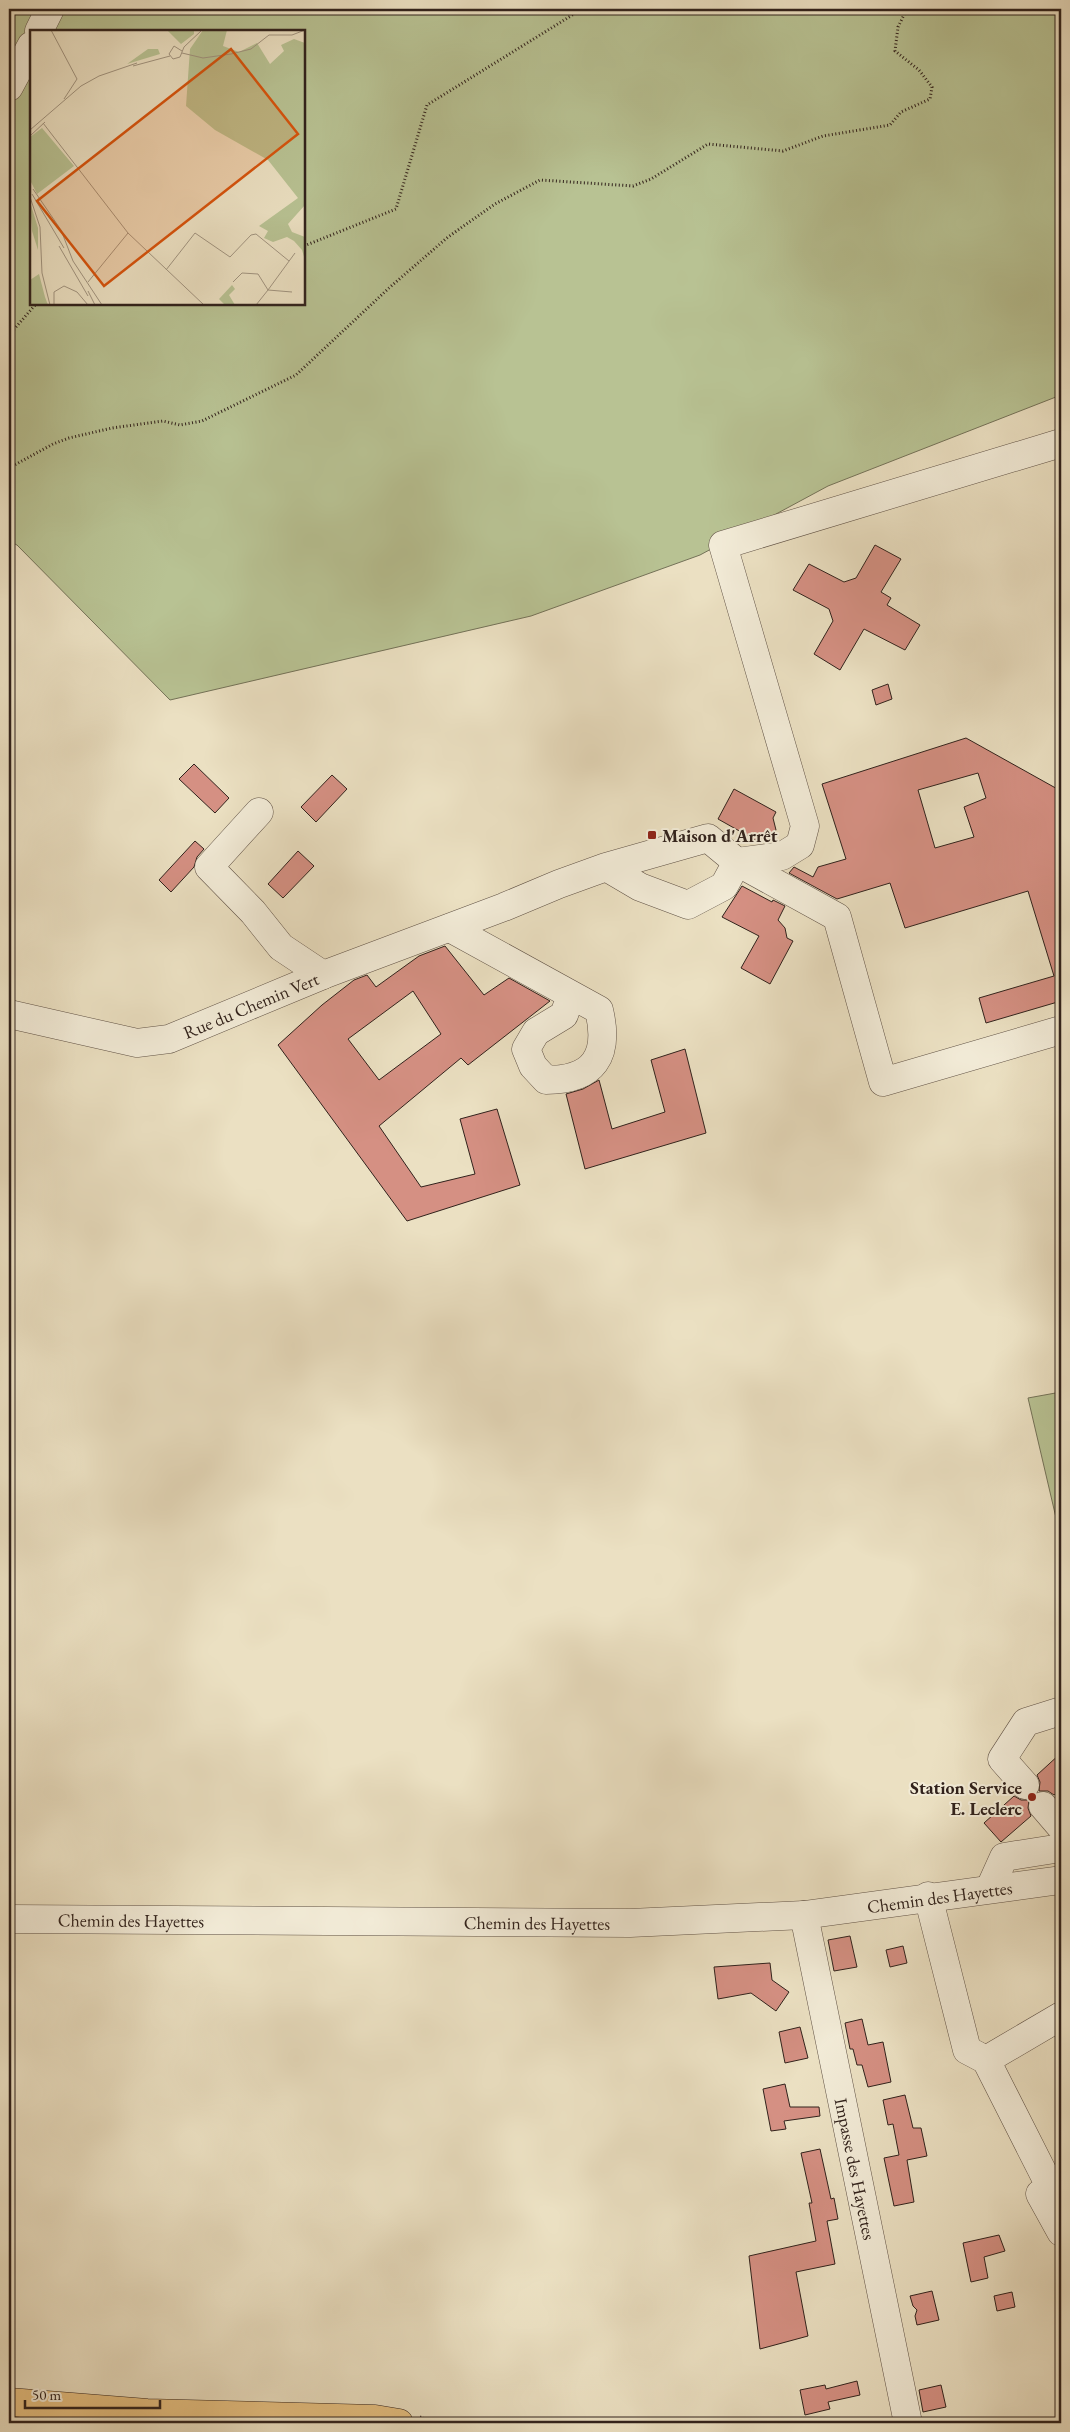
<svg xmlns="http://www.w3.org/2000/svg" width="1070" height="2432" font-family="'EB Garamond',serif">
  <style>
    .green { fill: #b8c293; stroke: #747258; fill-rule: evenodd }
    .building { fill: #d59083; stroke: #31221c; fill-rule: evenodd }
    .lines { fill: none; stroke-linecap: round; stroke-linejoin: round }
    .minor-casing { stroke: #605246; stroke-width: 29 }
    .major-casing { stroke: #31221c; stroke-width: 29 }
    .path { stroke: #31221c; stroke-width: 3; stroke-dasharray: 1 2.5; stroke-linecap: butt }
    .minor { stroke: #f2ebd7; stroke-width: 28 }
    .major { stroke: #e6c081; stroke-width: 28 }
    .poi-dot { fill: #8f2418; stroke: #f2ebd7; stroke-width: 2 }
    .labels { text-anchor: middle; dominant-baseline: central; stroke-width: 4; stroke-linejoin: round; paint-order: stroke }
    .poi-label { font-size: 18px; font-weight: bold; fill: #31221c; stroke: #f2ebd7; text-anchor: start }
    .street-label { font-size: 18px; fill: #31221c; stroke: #f2ebd7 }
    .inset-road { fill: none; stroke: #a19480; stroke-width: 1 }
    .view { fill: #d6540e; fill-opacity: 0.15; stroke: #d6540e; stroke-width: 2.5 }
    .inset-edge { fill: none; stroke: #31221c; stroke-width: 2.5 }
  </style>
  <rect width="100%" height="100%" fill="#ebe0c2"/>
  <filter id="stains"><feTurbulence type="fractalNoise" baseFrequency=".004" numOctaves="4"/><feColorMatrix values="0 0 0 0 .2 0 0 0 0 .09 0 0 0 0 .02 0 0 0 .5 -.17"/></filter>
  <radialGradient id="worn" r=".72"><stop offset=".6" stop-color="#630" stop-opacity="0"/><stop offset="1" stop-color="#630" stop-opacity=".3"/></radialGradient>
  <!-- green -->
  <path class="green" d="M 9,9 L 1061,9 L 1061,395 L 828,486 L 700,555 L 531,616 L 170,700 L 17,545 L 9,541 ZM 31,31 L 304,31 L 304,304 L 31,304 Z
    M 1061,1392 L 1061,1522 L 1057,1522 L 1028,1398 Z"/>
  <!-- building -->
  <path class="building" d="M 875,545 L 901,559 L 881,592 L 891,598 L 887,605 L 920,625 L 905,650 L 864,629 L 840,670 L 814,654 L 833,621 L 829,609 L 793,590 L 809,564 L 844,582 L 856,578 Z
    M 888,684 L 892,699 L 876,705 L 872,690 Z
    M 966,738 L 1061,791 L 1061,1001 L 986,1023 L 979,998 L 1054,976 L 1028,891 L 905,928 L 890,883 L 837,899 L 789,873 L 794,867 L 813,877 L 818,867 L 846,859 L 822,784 ZM 978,773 L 986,798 L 964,807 L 974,837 L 935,848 L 918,790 Z
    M 194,764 L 229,798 L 215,813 L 179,779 Z
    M 332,775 L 347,789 L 316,822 L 301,807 Z
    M 734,789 L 776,812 L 773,818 L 776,830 L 773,834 L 762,838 L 759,842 L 718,819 Z
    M 195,841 L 204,849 L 197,857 L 194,867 L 171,892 L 159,880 Z
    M 298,851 L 314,866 L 283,898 L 268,884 Z
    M 742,886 L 772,902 L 773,900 L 785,906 L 778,920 L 785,928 L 787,938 L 793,941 L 770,984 L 741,968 L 759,936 L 722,917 Z
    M 445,946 L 484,995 L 509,978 L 550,1001 L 468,1065 L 461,1058 L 379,1126 L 421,1187 L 475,1174 L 460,1119 L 497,1109 L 520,1185 L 407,1221 L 278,1045 L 322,1005 L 354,980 L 367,975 L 376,987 L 419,956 ZM 413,991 L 441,1034 L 379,1080 L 348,1039 Z
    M 685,1049 L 706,1133 L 585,1169 L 566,1094 L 583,1089 L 599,1080 L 612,1129 L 665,1112 L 651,1060 Z
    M 1061,1753 L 1061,1789 L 1054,1795 L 1048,1791 L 1039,1791 L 1040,1782 L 1037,1775 Z
    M 1014,1796 L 1021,1800 L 1029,1800 L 1028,1808 L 1031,1816 L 1001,1842 L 984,1823 Z
    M 850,1936 L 857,1967 L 834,1971 L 828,1940 Z
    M 903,1946 L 907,1963 L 890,1967 L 886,1950 Z
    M 770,1963 L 772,1980 L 789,1992 L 776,2011 L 751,1993 L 718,1999 L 714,1967 Z
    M 862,2019 L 868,2045 L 883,2042 L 891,2082 L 868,2087 L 862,2065 L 857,2065 L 853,2049 L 850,2049 L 845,2023 Z
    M 800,2027 L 808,2058 L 785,2063 L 779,2032 Z
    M 785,2084 L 790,2107 L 819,2107 L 820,2116 L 784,2121 L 786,2129 L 771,2131 L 763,2089 Z
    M 905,2095 L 913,2128 L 921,2128 L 927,2156 L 907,2160 L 914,2202 L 894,2206 L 884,2158 L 899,2155 L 893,2124 L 888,2125 L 883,2100 Z
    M 820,2149 L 831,2199 L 834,2198 L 838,2219 L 827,2221 L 835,2264 L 796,2272 L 808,2336 L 760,2349 L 749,2256 L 816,2241 L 809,2203 L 812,2203 L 801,2153 Z
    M 999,2235 L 1005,2251 L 984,2257 L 988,2278 L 971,2282 L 963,2243 Z
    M 932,2291 L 939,2320 L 917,2325 L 915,2316 L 917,2310 L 913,2306 L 910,2296 Z
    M 1012,2292 L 1015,2307 L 997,2311 L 994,2296 Z
    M 857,2381 L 860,2395 L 828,2402 L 830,2409 L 805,2415 L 800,2390 L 825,2385 L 826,2389 Z
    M 941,2385 L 946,2407 L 923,2412 L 919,2390 Z"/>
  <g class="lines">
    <defs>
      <g id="minor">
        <path d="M 39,31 L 50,9"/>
        <path d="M 9,87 L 31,46"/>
        <path d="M 259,812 L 209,867 L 253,912 L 281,947 L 323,975"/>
        <path d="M 737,862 L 782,856 L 800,845 L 805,826 L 723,545 L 1061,443"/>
        <path d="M 737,862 L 837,917 L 883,1082 L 1061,1030"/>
        <path d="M 450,928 L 599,1010 C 610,1056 594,1080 546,1080 L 533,1066 L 526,1049 L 536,1032 L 564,1015 L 571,995"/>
        <path id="s1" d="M 9,1014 L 137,1043 L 169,1039 L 323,975 L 504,907 L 559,884 L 606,867 L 708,838 L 737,862 L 724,886 L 688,905 L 640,887 L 606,867"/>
        <path d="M 1025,1785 L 1002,1759 L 1026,1722 L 1061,1711"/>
        <path d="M 1043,1806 L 1061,1827"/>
        <path d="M 990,1888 L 1004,1857 L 1061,1848"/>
        <path d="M 928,1896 L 967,2050 L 986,2060 L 1061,2208"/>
        <path id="s2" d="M 804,1915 L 908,2423"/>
        <path id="s3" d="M 9,1919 L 630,1923 L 804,1915 L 1061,1880"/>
        <path d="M 986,2060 L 1061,2016"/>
        <path d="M 1040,2194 L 1061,2232"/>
      </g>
      <path id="major" d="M 9,2402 L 147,2413 L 375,2419 L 399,2423"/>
    </defs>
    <!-- minor casing -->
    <use href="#minor" class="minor-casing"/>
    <!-- major casing -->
    <use href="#major" class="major-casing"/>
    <!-- path -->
    <path class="path" d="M 304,246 L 396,209 L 427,105 L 582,9
      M 9,335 L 36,304
      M 9,468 L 53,444 L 69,438 L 112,428 L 163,421 L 180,425 L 202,421 L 296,375 L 389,288 L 448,237 L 495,204 L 540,180 L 633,186 L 651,179 L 708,144 L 783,151 L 823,136 L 890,125 L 901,112 L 930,99 L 932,87 L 919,70 L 895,51 L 898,27 L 907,9
      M 420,2417 L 436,2423"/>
    <!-- minor -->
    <use href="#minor" class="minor"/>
    <!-- major -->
    <use href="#major" class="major"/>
  </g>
  <!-- markers -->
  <g class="poi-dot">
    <rect x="647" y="830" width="10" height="10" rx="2.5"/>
    <circle cx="1032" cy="1797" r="5"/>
  </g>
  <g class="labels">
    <!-- poi labels -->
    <g class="poi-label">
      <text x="662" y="835">Maison d'Arrêt</text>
      <text x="1022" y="1787" text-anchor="end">Station Service<tspan x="1022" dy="21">E. Leclerc</tspan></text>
    </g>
    <!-- street labels -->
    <g class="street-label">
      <text stroke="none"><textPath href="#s1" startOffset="252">Rue du Chemin Vert</textPath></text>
      <text stroke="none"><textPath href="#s3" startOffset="932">Chemin des Hayettes</textPath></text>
      <text stroke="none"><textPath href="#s3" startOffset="122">Chemin des Hayettes</textPath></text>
      <text stroke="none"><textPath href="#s3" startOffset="528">Chemin des Hayettes</textPath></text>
      <text stroke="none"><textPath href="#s2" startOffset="259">Impasse des Hayettes</textPath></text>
    </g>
  </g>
  <!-- overview -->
  <g transform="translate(30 30)">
    <rect width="275" height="275" fill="#ebe0c2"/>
    <path d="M 137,0 L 164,0 L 164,4 L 151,14 ZM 173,0 L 197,0 L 193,16 L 209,22 L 227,13 L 240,34 L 254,21 L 251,15 L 264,9 L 275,13 L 275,175 L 258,194 L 262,202 L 275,207 L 275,230 L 272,220 L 264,211 L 257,207 L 243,212 L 234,208 L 238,201 L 229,196 L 268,168 L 238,130 L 185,100 L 156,76 L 160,19 ZM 118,19 L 128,19 L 130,24 L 97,34 ZM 12,98 L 44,136 L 7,164 L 0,150 L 0,107 ZM 0,172 L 8,198 L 8,220 L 2,201 ZM 9,244 L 15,267 L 18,275 L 0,275 L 0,250 ZM 202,255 L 205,259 L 199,265 L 205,275 L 195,275 L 189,269 Z" fill="#b8c293"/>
    <path class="inset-road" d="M 21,0 L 47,49 L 34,69M 152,21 L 144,16 L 139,24 L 143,29 L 150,27 L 154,17 L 172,0M 152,23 L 173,28 L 201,24 L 221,19 L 239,5 L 262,5 L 275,0M 103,36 L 140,26M 13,93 L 98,203 L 174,275M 0,100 L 51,56 L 69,46 L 107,33M 0,106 L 15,92M 3,159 L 31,200 L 43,231 L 72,275M 2,164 L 34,218M 0,167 L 10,197 L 12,243 L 20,275M 29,216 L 58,266M 136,240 L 165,203 L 200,227 L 221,205 L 226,204 L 259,231M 58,252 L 98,203M 203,252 L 212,243 L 228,244 L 238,260M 238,260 L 265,223M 58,261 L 65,275M 24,275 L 24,262 L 34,256 L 47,262 L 58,275M 226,275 L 238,260 L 262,262"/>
    <path class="view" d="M 201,19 L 268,104 L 74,256 L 7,171 Z"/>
    <rect width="275" height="275" class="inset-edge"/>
  </g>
  <!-- margin -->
  <rect width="1070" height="2432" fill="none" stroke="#ebe0c2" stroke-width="30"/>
  <rect x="10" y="10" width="1050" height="2412" fill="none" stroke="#31221c" stroke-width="2.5"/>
  <rect x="15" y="15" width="1040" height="2402" fill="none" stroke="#31221c"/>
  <!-- scale -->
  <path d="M25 2400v8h135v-8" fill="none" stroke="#31221c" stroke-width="2.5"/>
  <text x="32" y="2400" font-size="15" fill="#31221c" stroke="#f2ebd7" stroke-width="4" paint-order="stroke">50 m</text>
  <rect width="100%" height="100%" filter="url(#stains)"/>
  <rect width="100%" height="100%" fill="url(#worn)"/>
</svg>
